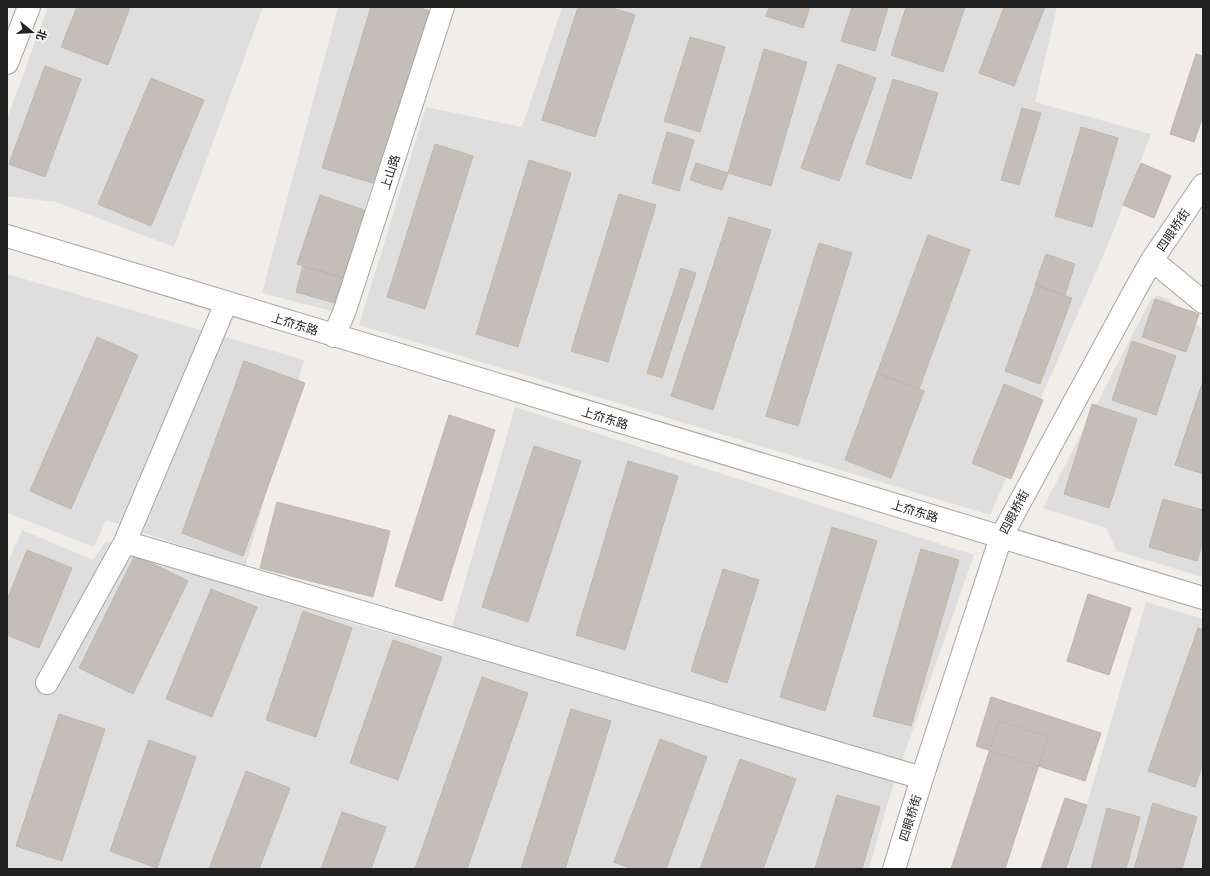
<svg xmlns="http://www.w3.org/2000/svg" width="1210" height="876" font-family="Quicksand,'Noto Sans SC',sans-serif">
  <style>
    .residential { fill: #dfdede }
    .building { fill: #c5bdb7; stroke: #c2b4aa }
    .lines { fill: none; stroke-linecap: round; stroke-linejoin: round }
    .minor-casing { stroke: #a5a5a5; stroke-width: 24 }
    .minor { stroke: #fff; stroke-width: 22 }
    .labels { text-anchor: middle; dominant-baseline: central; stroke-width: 3.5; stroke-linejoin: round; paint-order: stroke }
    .street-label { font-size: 12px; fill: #212121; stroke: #fff }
  </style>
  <rect width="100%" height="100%" fill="#f1ede8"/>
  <!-- residential -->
  <path class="residential" d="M 48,7 L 263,7 L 174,247 L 56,202 L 7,196 L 7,119 Z
    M 338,7 L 429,7 L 332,311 L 262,293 Z
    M 562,7 L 1057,7 L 1035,102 L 1151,134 L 1109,242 L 990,515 L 359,325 L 426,107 L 522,127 Z
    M 7,274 L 304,360 L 245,567 L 106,520 L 94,547 L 7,513 Z
    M 1158,295 L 1167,299 L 1203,329 L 1203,577 L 1117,551 L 1106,528 L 1043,508 L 1151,299 Z
    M 515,407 L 974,555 L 890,795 L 869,869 L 7,869 L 7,565 L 22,530 L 93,560 L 106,541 L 365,627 L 445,651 Z
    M 1146,602 L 1203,619 L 1203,869 L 1068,869 Z"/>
  <!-- building -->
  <path class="building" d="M 77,7 L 130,7 L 108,65 L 61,47 Z
    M 371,7 L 417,7 L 429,11 L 376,184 L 322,168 Z
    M 578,7 L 609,7 L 635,15 L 595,137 L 542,120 Z
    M 769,7 L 810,7 L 803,28 L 766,16 Z
    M 852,7 L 888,7 L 875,51 L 841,41 Z
    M 906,7 L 965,7 L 943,72 L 891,55 Z
    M 1004,7 L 1045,7 L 1014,86 L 979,73 Z
    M 690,37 L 725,47 L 700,132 L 664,121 Z
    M 764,49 L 807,62 L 771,186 L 728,173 Z
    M 1196,54 L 1203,56 L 1203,116 L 1194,142 L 1170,134 Z
    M 838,64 L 876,78 L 839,181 L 801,168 Z
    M 45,66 L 81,79 L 45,177 L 9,164 Z
    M 151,78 L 204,100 L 151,226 L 98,204 Z
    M 893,79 L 938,93 L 911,179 L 866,164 Z
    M 1022,108 L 1041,113 L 1019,185 L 1001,180 Z
    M 1081,127 L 1118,138 L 1092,227 L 1055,216 Z
    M 667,132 L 694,140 L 679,191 L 652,183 Z
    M 435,144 L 473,156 L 425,309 L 387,297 Z
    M 529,160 L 571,173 L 518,347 L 476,334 Z
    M 696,163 L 728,173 L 722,190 L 690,180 Z
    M 1141,163 L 1171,176 L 1154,218 L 1123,205 Z
    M 619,194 L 656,205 L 608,362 L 571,351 Z
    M 320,195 L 367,211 L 344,279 L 297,264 Z
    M 729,217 L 771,230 L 713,410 L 671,396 Z
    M 928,235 L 970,250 L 919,389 L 877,373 Z
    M 819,243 L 852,253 L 798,426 L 766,416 Z
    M 1046,254 L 1075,264 L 1065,295 L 1035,285 Z
    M 303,266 L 342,277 L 335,303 L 296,292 Z
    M 681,268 L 696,273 L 662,378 L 647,373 Z
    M 1036,285 L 1072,298 L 1040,384 L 1005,371 Z
    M 1155,299 L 1199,314 L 1186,352 L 1142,337 Z
    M 97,337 L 138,355 L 71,509 L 30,491 Z
    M 1132,341 L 1176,356 L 1156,415 L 1112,400 Z
    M 244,361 L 305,383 L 243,556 L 182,533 Z
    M 877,373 L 924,391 L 891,478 L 845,460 Z
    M 1203,381 L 1203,474 L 1175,465 Z
    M 1004,384 L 1043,400 L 1011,479 L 972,463 Z
    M 1092,404 L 1137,419 L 1109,508 L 1064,494 Z
    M 449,415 L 495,430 L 442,601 L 395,586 Z
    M 534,446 L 581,461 L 528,622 L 482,607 Z
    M 628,461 L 678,476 L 625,650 L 576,635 Z
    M 1163,499 L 1203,510 L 1203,540 L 1197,561 L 1149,547 Z
    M 277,502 L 390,531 L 373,597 L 260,568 Z
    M 832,527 L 877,541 L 825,711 L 780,697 Z
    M 921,549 L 959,560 L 911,726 L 873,716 Z
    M 27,550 L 72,568 L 39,648 L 7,635 L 7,600 Z
    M 135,555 L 188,581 L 133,694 L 79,668 Z
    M 723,569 L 759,580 L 727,683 L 691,671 Z
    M 211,589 L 257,607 L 212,717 L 166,699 Z
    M 1088,594 L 1131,608 L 1109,675 L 1067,661 Z
    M 303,611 L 352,628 L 316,737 L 266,720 Z
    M 1198,628 L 1203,630 L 1203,764 L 1195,787 L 1148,771 Z
    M 393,640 L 442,657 L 398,780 L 350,763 Z
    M 482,677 L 528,693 L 467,869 L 415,869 Z
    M 991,697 L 1101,733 L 1085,781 L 976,746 Z
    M 571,709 L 611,721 L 565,869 L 521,869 Z
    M 59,714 L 105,729 L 62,861 L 16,846 Z
    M 999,721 L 1048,737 L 1005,869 L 951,869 Z
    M 660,739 L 707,757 L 666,869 L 632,869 L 614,862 Z
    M 149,740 L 196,757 L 157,868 L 110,851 Z
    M 740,759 L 796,779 L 763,869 L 700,869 Z
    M 246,771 L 290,788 L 259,869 L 209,869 Z
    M 837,795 L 880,807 L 862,869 L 815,869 Z
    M 1065,798 L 1087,805 L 1066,869 L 1041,869 Z
    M 1153,803 L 1197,817 L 1182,869 L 1134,869 Z
    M 1107,808 L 1140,817 L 1126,869 L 1091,869 Z
    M 342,812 L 386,827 L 371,869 L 321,869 Z"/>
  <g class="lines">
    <defs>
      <path id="minor" d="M 7,63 L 29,7
        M 7,236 L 1203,598
        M 1152,260 L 1203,302
        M 334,336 L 345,310 L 443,7
        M 125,542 L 922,778
        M 47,683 L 125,542 L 226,303
        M 894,869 L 922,778 L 1001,537 L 1135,290 L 1152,260 L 1203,185"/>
    </defs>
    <!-- minor casing -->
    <use href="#minor" class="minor-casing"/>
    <!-- minor -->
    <use href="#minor" class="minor"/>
  </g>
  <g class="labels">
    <!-- street labels -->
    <g class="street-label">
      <text transform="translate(390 172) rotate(-72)">上山路</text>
      <text transform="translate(1173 230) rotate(-56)">四眼桥街</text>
      <text transform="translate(295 324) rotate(17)">上夼东路</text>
      <text transform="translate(605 418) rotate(17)">上夼东路</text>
      <text transform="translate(915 511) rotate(17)">上夼东路</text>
      <text transform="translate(1014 512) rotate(-62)">四眼桥街</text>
      <text transform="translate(910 818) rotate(-73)">四眼桥街</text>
    </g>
  </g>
  <!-- border -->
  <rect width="1210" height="876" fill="none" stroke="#212121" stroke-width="16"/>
  <!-- north arrow -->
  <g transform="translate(32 32) rotate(108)" stroke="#ffffff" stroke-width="3" paint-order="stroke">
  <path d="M0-3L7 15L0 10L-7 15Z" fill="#212121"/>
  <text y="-6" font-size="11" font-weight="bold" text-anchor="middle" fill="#212121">北</text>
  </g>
</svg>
